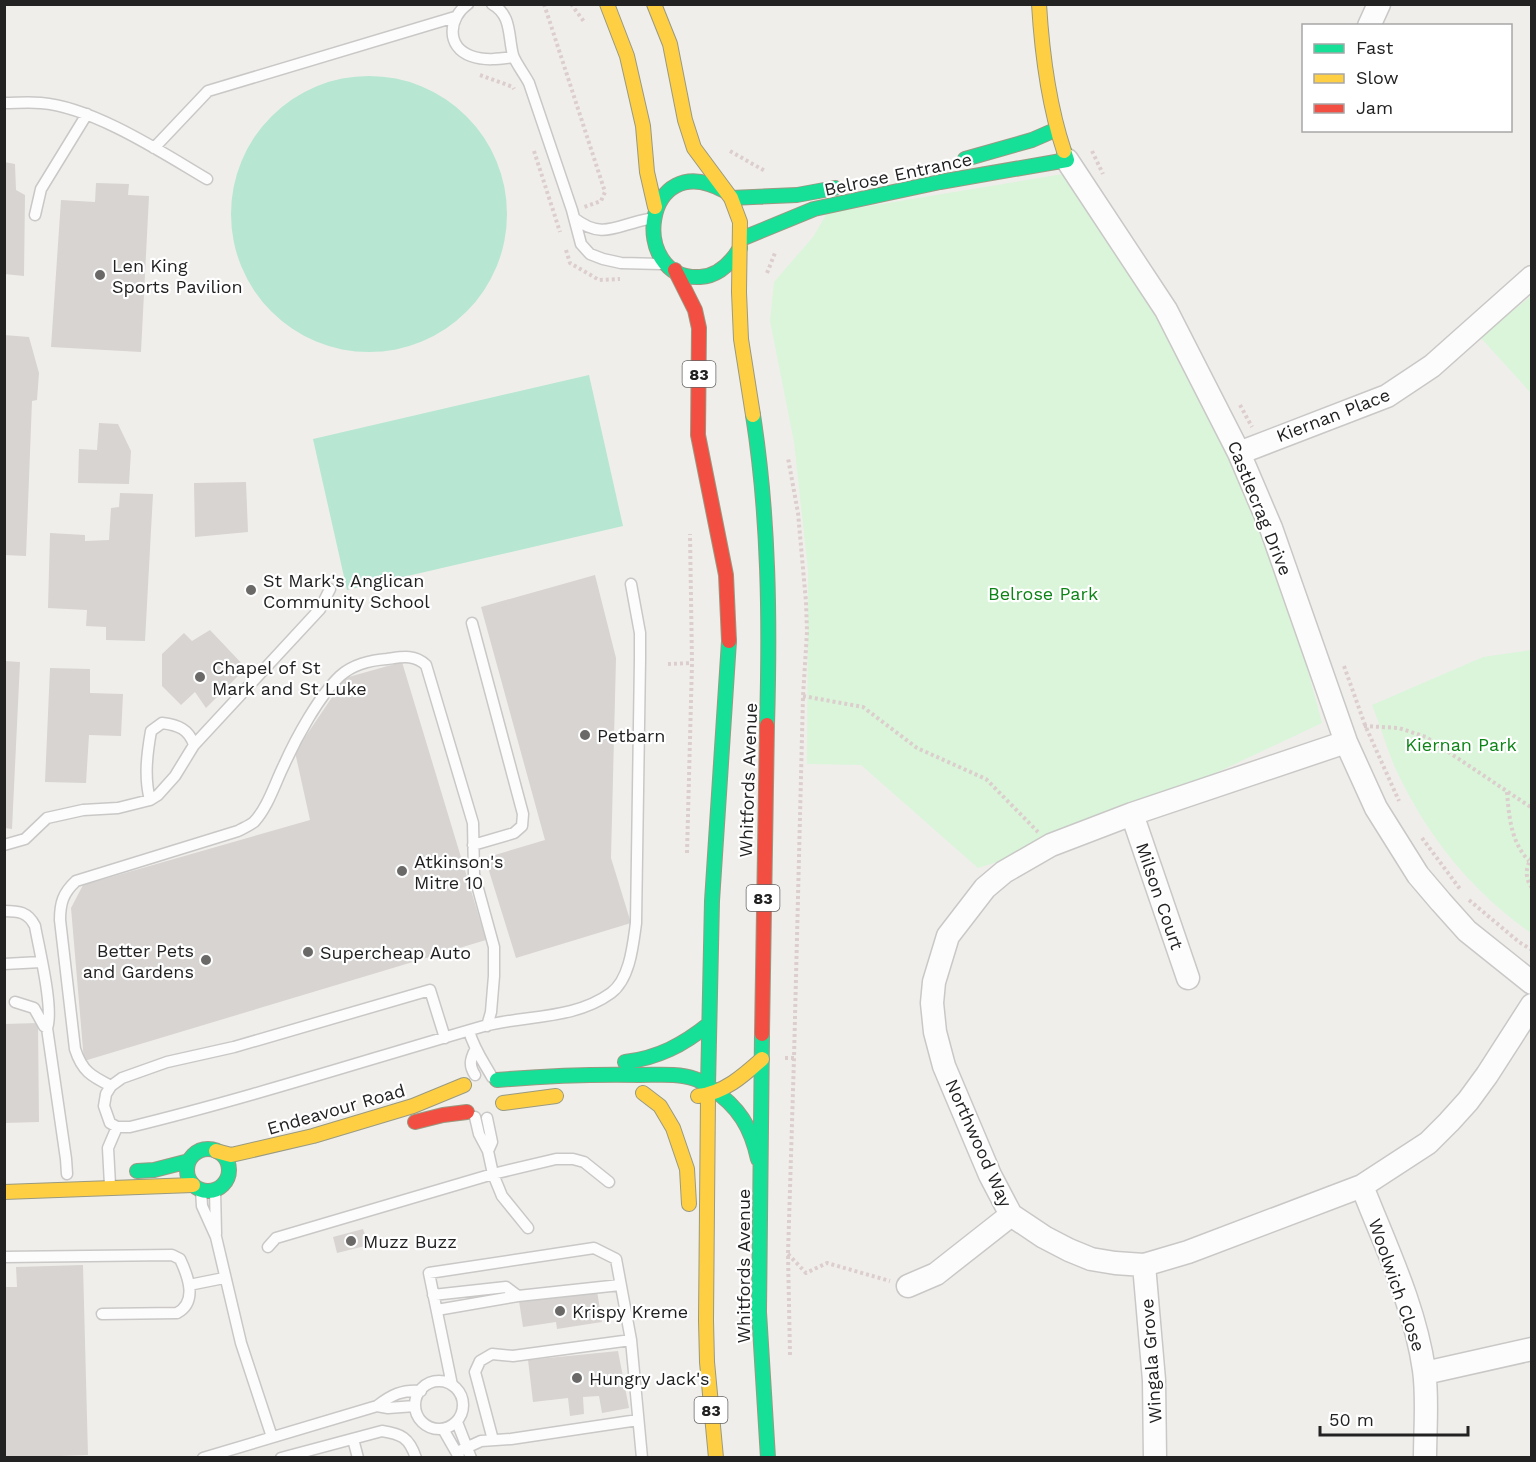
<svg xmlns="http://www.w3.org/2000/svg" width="1536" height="1462" font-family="'Work Sans',sans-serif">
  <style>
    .park { fill: #daf5da }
    .pitch { fill: #b7e6d2 }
    .building { fill: #d7d4d2 }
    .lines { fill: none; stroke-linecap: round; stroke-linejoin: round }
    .lane-casing { stroke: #c9c8c7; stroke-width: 13 }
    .street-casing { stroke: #c9c8c7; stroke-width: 25 }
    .fast-casing { stroke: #999a82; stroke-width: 16 }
    .slow-casing { stroke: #999a82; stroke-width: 16 }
    .jam-casing { stroke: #999a82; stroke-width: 16 }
    .path { stroke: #dccecd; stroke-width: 4; stroke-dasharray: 3 3; stroke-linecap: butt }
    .lane { stroke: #fdfcfc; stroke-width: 10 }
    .street { stroke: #fdfcfc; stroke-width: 22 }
    .fast { stroke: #16e098; stroke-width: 14 }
    .slow { stroke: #ffcf43; stroke-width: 14 }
    .jam { stroke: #f24e42; stroke-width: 14 }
    .poi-dot { fill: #6a6968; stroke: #fff; stroke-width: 2 }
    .labels { text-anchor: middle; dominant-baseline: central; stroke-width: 4.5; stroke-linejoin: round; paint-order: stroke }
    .shield { fill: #fff; stroke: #646464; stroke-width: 1.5 }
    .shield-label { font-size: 16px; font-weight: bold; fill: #222 }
    .street-label { font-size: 18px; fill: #222; stroke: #fff }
    .poi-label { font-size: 18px; fill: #222; stroke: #fff; text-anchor: start }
    .park-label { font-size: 18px; fill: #0c8416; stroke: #fff }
  </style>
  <rect width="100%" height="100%" fill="#f0eeeb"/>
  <!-- park -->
  <path class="park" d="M 1063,174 L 1248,449 L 1322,723 L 1118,819 L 1051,845 L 978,868 L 861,765 L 807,764 L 808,570 L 794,442 L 770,321 L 774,282 L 813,237 L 827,213 Z
    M 1531,296 L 1531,402 L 1530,392 L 1480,337 Z
    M 1531,650 L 1532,651 L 1531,933 C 1474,893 1431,841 1400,778 C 1388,755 1382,729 1372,705 L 1483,657 Z"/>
  <!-- pitch -->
  <path class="pitch" d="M231 214a138 138 0 1 1 276 0a138 138 0 1 1-276 0Z
    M 589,375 L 623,526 L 347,590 L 313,439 Z"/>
  <!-- building -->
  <path class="building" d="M 4,162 L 15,164 L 16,190 L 25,195 L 24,276 L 4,274 Z
    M 96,183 L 129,184 L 128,195 L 149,196 L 141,352 L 51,347 L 61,200 L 95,202 Z
    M 4,335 L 29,337 L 39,373 L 37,400 L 32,401 L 26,556 L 4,555 Z
    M 99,423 L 118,424 L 131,451 L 129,484 L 78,483 L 79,449 L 97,450 Z
    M 246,482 L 248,532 L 195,537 L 194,483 Z
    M 120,493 L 153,494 L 145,641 L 106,640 L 106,627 L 86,626 L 87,610 L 48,608 L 50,533 L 85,535 L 85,541 L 109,540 L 111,508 L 119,507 Z
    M 595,575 L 616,658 L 611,858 L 631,923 L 516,958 L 485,858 L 545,840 L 481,607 Z
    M 210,630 L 246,668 L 206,708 L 195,692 L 181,705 L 162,686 L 162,654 L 184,633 L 192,641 Z
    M 4,661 L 20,662 L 12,829 L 4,828 Z
    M 402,662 L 486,940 L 84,1061 L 71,908 L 83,885 L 310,820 L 295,752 L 345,678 Z
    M 50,668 L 90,669 L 90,693 L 123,694 L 121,736 L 89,735 L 86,783 L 45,782 Z
    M 38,1023 L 39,1122 L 4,1123 L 4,1024 Z
    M 363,1229 L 369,1245 L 337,1253 L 333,1237 Z
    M 83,1265 L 88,1455 L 4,1458 L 4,1287 L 17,1287 L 16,1267 Z
    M 597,1291 L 602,1322 L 557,1329 L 556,1322 L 523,1327 L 519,1301 Z
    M 618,1351 L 629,1408 L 602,1413 L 599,1396 L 583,1397 L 584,1414 L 570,1416 L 568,1398 L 533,1402 L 528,1360 Z"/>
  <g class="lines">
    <defs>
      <path id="lane" d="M 468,4 C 448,18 446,47 471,56 C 485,61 499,59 513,57
        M 492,4 C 512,15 508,36 513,55 C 515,62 525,75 529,83 L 572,210 L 581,244 L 590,254 L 603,259 L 621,263 L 661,264
        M 4,103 C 17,103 29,102 41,103 C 93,107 163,153 207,179
        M 154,148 L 208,91 L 455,17
        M 35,215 L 41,189 L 87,114
        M 574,218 C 603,241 618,224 649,219
        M 472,623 L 523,814 L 522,826 L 514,833 L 473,845
        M 150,800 C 144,777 147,754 151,731 L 162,723 C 178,725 189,729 194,745
        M 4,845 L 25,839 L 47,818 L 83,810 L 118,808 L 150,800 L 158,795 L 175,776 L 194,745 L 320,609 L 330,589
        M 4,911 C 19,911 28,912 35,926 C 39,949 54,1009 47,1028 L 66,1159 L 67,1174
        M 4,964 L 41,962
        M 15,1002 L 34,1008 L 44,1026 L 47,1028
        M 469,1031 C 474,1049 483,1061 492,1077
        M 445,1038 L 430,990 L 234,1047 L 167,1062 L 122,1078 L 111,1086 L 106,1094 L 104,1106 L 110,1123 L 117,1127 L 130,1127 C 249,1098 366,1060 484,1026 C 525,1015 574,1020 611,993 C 630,979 633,945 636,923 L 640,659 L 640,633 L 631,584
        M 475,1050 C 470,1060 469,1066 475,1075
        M 111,1086 C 91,1076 82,1071 75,1049 L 60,920 C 60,903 63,893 76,881 L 238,831 C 243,828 249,826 254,822 C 268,807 275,783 284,765 C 296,738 319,696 340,676 C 352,665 371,660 387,659 C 402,657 414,654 426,665 L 473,823 L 474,874 L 494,947 L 494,976 L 491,1012 L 487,1026
        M 475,1117 L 479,1134 L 488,1151 L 493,1174 L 502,1196 L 528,1228
        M 487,1118 L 492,1142 L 488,1151
        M 110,1185 L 108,1148 L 117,1127
        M 201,1190 L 202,1206 L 216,1237 L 241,1343 L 272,1437
        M 215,1190 L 216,1234
        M 268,1247 L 276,1238 L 493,1174 L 556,1159 L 573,1159 L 584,1162 L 609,1182
        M 4,1257 L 172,1255 L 180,1259 C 188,1276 198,1302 177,1313 L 102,1314
        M 189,1285 L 224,1278
        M 433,1295 L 506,1287 L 518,1296 L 620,1285
        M 437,1310 L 518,1296
        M415 1405a24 24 0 1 1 48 0a24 24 0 1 1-48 0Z
        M 452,1385 L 429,1273 L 594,1248 L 616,1259 L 631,1340 L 642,1458
        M 377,1406 L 388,1408 L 415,1406
        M 457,1422 L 471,1458
        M 443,1429 L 459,1457
        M 353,1439 L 358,1458
        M 493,1440 L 475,1372 L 480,1361 L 492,1354 L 513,1356 L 631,1340
        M 457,1452 L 481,1441 L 511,1439 L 638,1420
        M 203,1458 L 377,1406 C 391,1395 403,1389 421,1391
        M 281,1458 L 382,1431 C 401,1434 409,1437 416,1458"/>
      <path id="street" d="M 1369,26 L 1379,4
        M 1067,160 L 1166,310 L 1239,453 L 1271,528 L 1346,742 L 1376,808 L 1418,875 L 1441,902 L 1467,931 L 1532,983
        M 1239,453 L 1387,396 L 1432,366 L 1532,277
        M 1346,742 L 1132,814 L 1051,845 L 1004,872 L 985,888 L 948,936 L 934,982 L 932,1003 L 935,1032 L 944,1066 L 990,1175 L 1011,1215 L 1044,1237 L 1069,1250 L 1091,1259 L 1115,1263 L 1144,1265 L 1188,1252 L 1362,1186 L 1428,1143 L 1449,1122 L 1468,1101 L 1487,1075 L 1532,1005
        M 1132,814 L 1188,978
        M 1362,1186 C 1385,1245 1415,1306 1424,1370 C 1428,1398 1425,1429 1425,1458
        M 1144,1265 L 1154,1380 L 1155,1458
        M 908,1286 L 936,1274 L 1011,1215
        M 1425,1373 L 1532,1349"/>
      <path id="fast" d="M 965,159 L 1032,140 L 1055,130
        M 725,191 C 642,145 628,281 700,277 C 719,276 731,263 740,248
        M 731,198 L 797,195 L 835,188
        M 741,239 L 814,209 L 940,182 L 1067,160 L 1064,151
        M 753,415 C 769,517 770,622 767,725
        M 762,1034 L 759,1312 L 768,1458
        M 625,1062 C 658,1058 683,1045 709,1024
        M 497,1080 C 545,1076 592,1074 640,1075 C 658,1075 678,1073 695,1079 C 701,1081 706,1085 711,1088 C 739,1107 751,1127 758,1159
        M 708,1086 L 712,901 L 729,641
        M187 1170a21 21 0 1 1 42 0a21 21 0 1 1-42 0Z
        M 137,1171 L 154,1170 L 189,1161"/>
      <path id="slow" d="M 607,4 L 627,56 L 643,126 L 647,172 L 655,207
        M 654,4 L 670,44 L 685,120 L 694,148 L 731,198 L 740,222 L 739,292 L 741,339 L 753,415
        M 1039,4 C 1042,54 1048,103 1064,151
        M 643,1093 L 660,1106 L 673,1128 L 687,1169 L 689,1204
        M 698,1096 C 724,1093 743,1076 762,1059
        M 708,1096 L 706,1320 L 707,1362 L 716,1458
        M 503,1103 L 556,1096
        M 216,1151 L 231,1155 L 313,1136 L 413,1106 L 464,1085
        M 4,1192 L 193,1185"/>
      <path id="jam" d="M 675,270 L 695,310 L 699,328 L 698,435 L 726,575 L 729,641
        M 762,1034 L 767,725
        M 415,1122 L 443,1115 L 467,1112"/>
    </defs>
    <!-- lane casing -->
    <use href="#lane" class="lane-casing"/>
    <!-- street casing -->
    <use href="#street" class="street-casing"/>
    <!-- fast casing -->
    <use href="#fast" class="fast-casing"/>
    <!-- slow casing -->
    <use href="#slow" class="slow-casing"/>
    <!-- jam casing -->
    <use href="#jam" class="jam-casing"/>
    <!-- path -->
    <path class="path" d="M 544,4 L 605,192 L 601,201 L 584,207
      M 571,4 L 585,23
      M 480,75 L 513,87 L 514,89
      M 534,151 L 560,232
      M 730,151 L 765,171
      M 1092,151 L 1103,174
      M 566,250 L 570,263 L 599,280 L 620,279
      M 767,273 L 775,253
      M 1240,405 L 1252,427
      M 668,664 L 692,663
      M 1344,666 L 1365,725 L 1399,801
      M 803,696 L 863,707 L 917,748 L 986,779 L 1038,832
      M 1364,726 L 1399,728 L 1426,737 L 1532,808
      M 1507,792 C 1509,817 1511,842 1529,861
      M 1422,838 L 1460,889
      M 687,853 L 692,663 L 690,534
      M 1532,857 C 1525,868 1525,878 1532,888
      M 1469,900 L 1519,942 L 1532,950
      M 785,1058 L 794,1058 L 803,696 L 807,632 L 806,602 L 798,513 L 788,458
      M 788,1254 L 806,1273 L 827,1263 L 890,1281
      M 790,1355 L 788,1254 L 794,1058
      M 22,1457 L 22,1458"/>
    <!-- lane -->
    <use href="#lane" class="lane"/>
    <!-- street -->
    <use href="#street" class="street"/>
    <!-- fast -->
    <use href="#fast" class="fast"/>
    <!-- slow -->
    <use href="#slow" class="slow"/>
    <!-- jam -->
    <use href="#jam" class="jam"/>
  </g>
  <!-- markers -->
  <g class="poi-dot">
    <circle cx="100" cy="275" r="6"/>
    <circle cx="251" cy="590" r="6"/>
    <circle cx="200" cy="677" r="6"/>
    <circle cx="585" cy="735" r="6"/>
    <circle cx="402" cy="871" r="6"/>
    <circle cx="308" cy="952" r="6"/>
    <circle cx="206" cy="960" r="6"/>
    <circle cx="351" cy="1241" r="6"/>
    <circle cx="560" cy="1311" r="6"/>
    <circle cx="577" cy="1378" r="6"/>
  </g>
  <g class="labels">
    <!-- shield labels -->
    <g class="shield">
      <rect x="682.5" y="361" width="33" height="26" rx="4.5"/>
      <rect x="746.5" y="885" width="33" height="26" rx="4.5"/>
      <rect x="694.5" y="1397" width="33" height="26" rx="4.5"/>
    </g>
    <g class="shield-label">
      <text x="699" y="374">83</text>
      <text x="763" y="898">83</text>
      <text x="711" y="1410">83</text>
    </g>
    <!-- street labels -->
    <g class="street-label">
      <text transform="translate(898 174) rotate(-12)">Belrose Entrance</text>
      <text transform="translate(1333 415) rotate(-21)">Kiernan Place</text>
      <text transform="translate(1260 508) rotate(68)">Castlecrag Drive</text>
      <text transform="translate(748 780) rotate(-88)">Whitfords Avenue</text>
      <text transform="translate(1160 896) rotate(71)">Milson Court</text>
      <text transform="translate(336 1109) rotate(-16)">Endeavour Road</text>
      <text transform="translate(979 1143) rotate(66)">Northwood Way</text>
      <text transform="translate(743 1266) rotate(-90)">Whitfords Avenue</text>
      <text transform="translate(1397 1285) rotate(71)">Woolwich Close</text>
      <text transform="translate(1151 1361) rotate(-94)">Wingala Grove</text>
    </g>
    <!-- poi labels -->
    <g class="poi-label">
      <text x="112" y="265">Len King<tspan x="112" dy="21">Sports Pavilion</tspan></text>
      <text x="263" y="580">St Mark's Anglican<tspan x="263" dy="21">Community School</tspan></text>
      <text x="212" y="667">Chapel of St<tspan x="212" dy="21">Mark and St Luke</tspan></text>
      <text x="597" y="735">Petbarn</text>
      <text x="414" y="861">Atkinson's<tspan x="414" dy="21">Mitre 10</tspan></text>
      <text x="194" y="950" text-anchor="end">Better Pets<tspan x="194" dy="21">and Gardens</tspan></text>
      <text x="320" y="952">Supercheap Auto</text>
      <text x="363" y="1241">Muzz Buzz</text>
      <text x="572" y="1311">Krispy Kreme</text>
      <text x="589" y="1378">Hungry Jack's</text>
    </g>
    <!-- park labels -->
    <g class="park-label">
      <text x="1043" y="593">Belrose Park</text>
      <text x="1461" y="744">Kiernan Park</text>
    </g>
  </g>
  <!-- border -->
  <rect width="1536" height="1462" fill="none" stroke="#222222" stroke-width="12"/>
  <!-- legend -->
  <rect x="1302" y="24" width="210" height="108" fill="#ffffff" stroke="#a7a7a7" stroke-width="1.5"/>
  <rect x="1314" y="44" width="30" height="9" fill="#16e098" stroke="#a7a7a7" stroke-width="1.5"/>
  <text x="1356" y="54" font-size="18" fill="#222222">Fast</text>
  <rect x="1314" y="74" width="30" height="9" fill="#ffcf43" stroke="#a7a7a7" stroke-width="1.5"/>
  <text x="1356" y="84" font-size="18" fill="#222222">Slow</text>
  <rect x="1314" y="104" width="30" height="9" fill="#f24e42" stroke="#a7a7a7" stroke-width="1.5"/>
  <text x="1356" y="114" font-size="18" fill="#222222">Jam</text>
  <!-- scale -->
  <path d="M1320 1426v9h148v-9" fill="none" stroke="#222222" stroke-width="3"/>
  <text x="1329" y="1426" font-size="18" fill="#222222" stroke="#ffffff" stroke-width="4.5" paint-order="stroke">50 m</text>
</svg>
